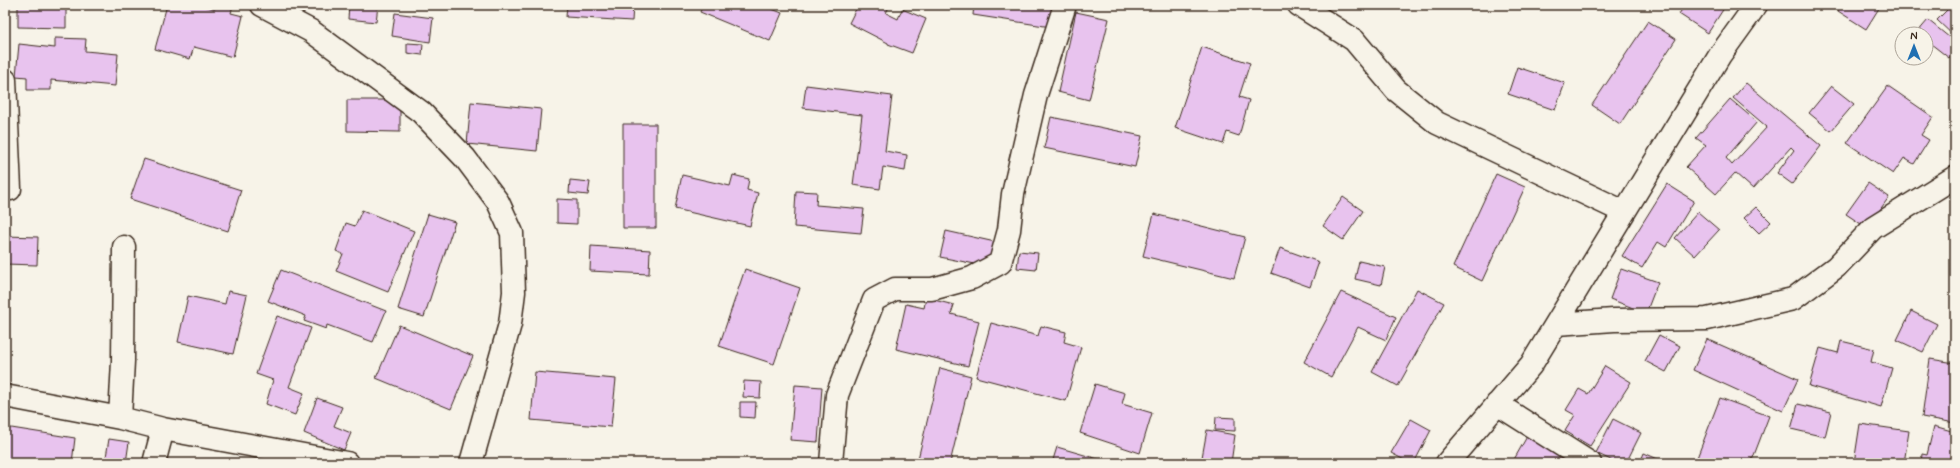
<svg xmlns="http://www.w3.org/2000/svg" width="1960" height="468" font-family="Mynerve,sans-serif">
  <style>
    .building { fill: #e8c3ee; stroke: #3b2a1e }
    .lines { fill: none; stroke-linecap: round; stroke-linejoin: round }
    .street-casing { stroke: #3b2a1e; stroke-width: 25 }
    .street { stroke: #f7f3e8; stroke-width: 22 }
  </style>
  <rect width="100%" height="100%" fill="#f7f3e8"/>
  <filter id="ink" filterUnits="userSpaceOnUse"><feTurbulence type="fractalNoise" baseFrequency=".025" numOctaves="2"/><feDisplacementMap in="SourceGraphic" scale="8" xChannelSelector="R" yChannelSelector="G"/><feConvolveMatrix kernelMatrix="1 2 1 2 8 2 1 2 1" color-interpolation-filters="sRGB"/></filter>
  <g filter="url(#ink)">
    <!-- building -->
    <path class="building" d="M 18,5 L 66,5 L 66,28 L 18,27 Z
      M 167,5 L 198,5 L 215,9 L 215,5 L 233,5 L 231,13 L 243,16 L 233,57 L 194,47 L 190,59 L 155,49 Z
      M 349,5 L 378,5 L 376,22 L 348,19 Z
      M 567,5 L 633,5 L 632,21 L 566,17 Z
      M 703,5 L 762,5 L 782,13 L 770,41 L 700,12 Z
      M 858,5 L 890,5 L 886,13 L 898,19 L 902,9 L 926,19 L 912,53 L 888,44 L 888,43 L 849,23 Z
      M 974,5 L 1055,5 L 1051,27 L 973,15 Z
      M 1685,5 L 1726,5 L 1708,33 L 1679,14 Z
      M 1842,5 L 1881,5 L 1866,29 L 1838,11 Z
      M 1950,7 L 1955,12 L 1955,37 L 1937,20 Z
      M 1076,12 L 1109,19 L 1089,100 L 1058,92 Z
      M 395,13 L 433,18 L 430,42 L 392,36 Z
      M 1928,20 L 1955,42 L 1955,50 L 1949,58 L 1926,40 L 1926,34 L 1917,33 Z
      M 1648,21 L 1676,39 L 1620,124 L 1592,105 Z
      M 55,38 L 86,39 L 85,51 L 118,54 L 115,86 L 51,80 L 51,90 L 27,90 L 27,77 L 16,76 L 19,44 L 55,48 Z
      M 407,43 L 423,44 L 422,55 L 407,53 Z
      M 1202,47 L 1250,63 L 1239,97 L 1249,100 L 1239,136 L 1227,132 L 1223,144 L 1175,128 Z
      M 1517,67 L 1565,83 L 1555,110 L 1508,94 Z
      M 1746,83 L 1821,146 L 1792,184 L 1777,173 L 1794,150 L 1791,147 L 1753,189 L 1735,173 L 1716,194 L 1686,167 L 1706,145 L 1696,138 L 1730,99 L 1757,122 L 1726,158 L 1732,165 L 1767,127 L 1733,98 Z
      M 806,85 L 892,96 L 885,151 L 907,155 L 905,171 L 883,167 L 880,189 L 853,185 L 862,115 L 803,108 Z
      M 1831,86 L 1854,104 L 1831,131 L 1809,113 Z
      M 1888,86 L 1933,117 L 1921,135 L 1929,140 L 1914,164 L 1904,158 L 1893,174 L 1847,143 Z
      M 347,100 L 400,100 L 400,132 L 347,131 Z
      M 471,102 L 541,109 L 537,151 L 467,144 Z
      M 1051,117 L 1142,136 L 1135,167 L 1044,148 Z
      M 623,124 L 656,124 L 656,228 L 623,228 Z
      M 144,159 L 241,190 L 228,231 L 130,199 Z
      M 1496,174 L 1525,187 L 1482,281 L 1453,267 Z
      M 682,175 L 730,186 L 733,175 L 749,179 L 747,190 L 758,193 L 750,226 L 675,209 Z
      M 570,180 L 590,182 L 588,195 L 569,193 Z
      M 1868,183 L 1889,197 L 1867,228 L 1846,214 Z
      M 1667,184 L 1694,201 L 1666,247 L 1658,242 L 1642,268 L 1622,256 Z
      M 796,191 L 817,192 L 816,205 L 864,209 L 861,233 L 794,227 Z
      M 1343,197 L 1363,211 L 1343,240 L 1323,226 Z
      M 557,199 L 577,200 L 577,224 L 557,223 Z
      M 1756,207 L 1771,222 L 1759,233 L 1744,218 Z
      M 362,210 L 414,231 L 388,292 L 336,271 L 343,254 L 336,251 L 346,223 L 355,226 Z
      M 1698,212 L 1719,230 L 1695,256 L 1675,238 Z
      M 428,214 L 455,222 L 424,317 L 398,309 Z
      M 1154,214 L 1245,237 L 1234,278 L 1143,256 Z
      M 946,231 L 995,242 L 990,267 L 940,257 Z
      M 5,236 L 38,237 L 37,265 L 5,264 Z
      M 591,246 L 650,250 L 649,274 L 590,271 Z
      M 1280,248 L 1319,262 L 1310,287 L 1271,273 Z
      M 1019,251 L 1038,253 L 1036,270 L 1017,268 Z
      M 1359,261 L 1385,267 L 1381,285 L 1355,279 Z
      M 745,269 L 800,288 L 774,364 L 719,346 Z
      M 1621,269 L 1658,282 L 1646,313 L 1610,299 Z
      M 281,270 L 386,311 L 373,342 L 327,325 L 326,329 L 304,321 L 306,316 L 268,301 Z
      M 1417,289 L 1444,303 L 1398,386 L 1372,372 Z
      M 228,291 L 247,295 L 233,354 L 178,342 L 188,296 L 225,304 Z
      M 1341,292 L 1396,317 L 1386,340 L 1358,327 L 1331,377 L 1304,362 Z
      M 926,298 L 954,305 L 951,314 L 979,321 L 968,366 L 896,349 L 906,304 L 924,308 Z
      M 1911,311 L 1937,324 L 1923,352 L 1897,340 Z
      M 277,316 L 311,328 L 289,387 L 304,393 L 295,415 L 266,404 L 273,380 L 256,374 Z
      M 991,323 L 1038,336 L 1041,326 L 1066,332 L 1064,342 L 1081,347 L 1066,401 L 976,377 Z
      M 399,325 L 473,356 L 451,409 L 376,378 Z
      M 1659,335 L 1680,346 L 1666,372 L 1645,361 Z
      M 1707,339 L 1798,379 L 1783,411 L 1693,370 Z
      M 1841,341 L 1874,349 L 1871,362 L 1892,368 L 1881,407 L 1809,386 L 1820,348 L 1838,353 Z
      M 1930,359 L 1955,363 L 1955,386 L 1953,389 L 1955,389 L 1955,423 L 1922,417 Z
      M 1605,366 L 1631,382 L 1590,446 L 1565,431 L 1575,415 L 1566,410 L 1579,389 L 1588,394 Z
      M 940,368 L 971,376 L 950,463 L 917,463 Z
      M 535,372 L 616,379 L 611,427 L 531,420 Z
      M 744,381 L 761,382 L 760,398 L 743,397 Z
      M 1095,384 L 1125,393 L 1122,404 L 1152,413 L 1140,453 L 1080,433 Z
      M 795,385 L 822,387 L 818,442 L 790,440 Z
      M 317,398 L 342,407 L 334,426 L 351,433 L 344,450 L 304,433 Z
      M 1720,398 L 1769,416 L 1751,463 L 1695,463 Z
      M 740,402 L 756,402 L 755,418 L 740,417 Z
      M 1798,404 L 1831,412 L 1825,437 L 1791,429 Z
      M 1216,417 L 1235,418 L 1235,431 L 1215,430 Z
      M 1411,419 L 1431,430 L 1414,463 L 1410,463 L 1391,453 Z
      M 1613,419 L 1641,433 L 1626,463 L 1617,463 L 1596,453 Z
      M 1860,424 L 1909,431 L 1904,463 L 1854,463 Z
      M 1934,426 L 1955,432 L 1955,462 L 1948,460 L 1947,463 L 1921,463 L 1922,454 L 1927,455 Z
      M 5,427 L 75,438 L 72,463 L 23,463 L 5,460 Z
      M 1207,430 L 1235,435 L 1231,463 L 1201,463 Z
      M 1529,433 L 1580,463 L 1512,463 Z
      M 109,439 L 129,442 L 126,463 L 105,463 Z
      M 1057,447 L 1112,463 L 1052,463 Z
      M 1644,453 L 1667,463 L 1640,463 Z"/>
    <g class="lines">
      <defs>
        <path id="street" d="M 262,5 L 311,31 L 421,112 L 465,158 L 498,202 L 512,233 L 514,292 L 510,324 L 471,463
          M 1299,5 L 1354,40 L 1396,90 L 1437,123 L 1624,212
          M 5,80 L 10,189
          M 1556,324 L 1614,320 L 1707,319 L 1793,299 L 1836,267 L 1873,228 L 1955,177
          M 5,396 L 120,418 L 163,429 L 347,463
          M 1497,404 L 1590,463
          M 120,418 L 123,361 L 124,247
          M 154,463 L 163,429
          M 831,463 L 837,395 L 874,300 L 895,289 L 932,289 L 972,278 L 1000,263 L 1009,230 L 1013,194 L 1036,95 L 1065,5
          M 1447,463 L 1531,365 L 1720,55 L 1756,5"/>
      </defs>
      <!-- street casing -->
      <use href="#street" class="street-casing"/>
      <!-- street -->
      <use href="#street" class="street"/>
    </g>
  </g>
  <!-- margin -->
  <rect width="1960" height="468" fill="none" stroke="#f7f3e8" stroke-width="20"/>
  <rect x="10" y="10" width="1940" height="448" fill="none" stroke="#3b2a1e" stroke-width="1.5" filter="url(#ink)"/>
  <!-- north arrow -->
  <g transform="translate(1914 46)"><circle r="19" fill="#f7f3e8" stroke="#aca397"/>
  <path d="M0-3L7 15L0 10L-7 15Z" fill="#1f6fb2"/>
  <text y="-6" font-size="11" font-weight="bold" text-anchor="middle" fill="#3b2a1e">N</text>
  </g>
</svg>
